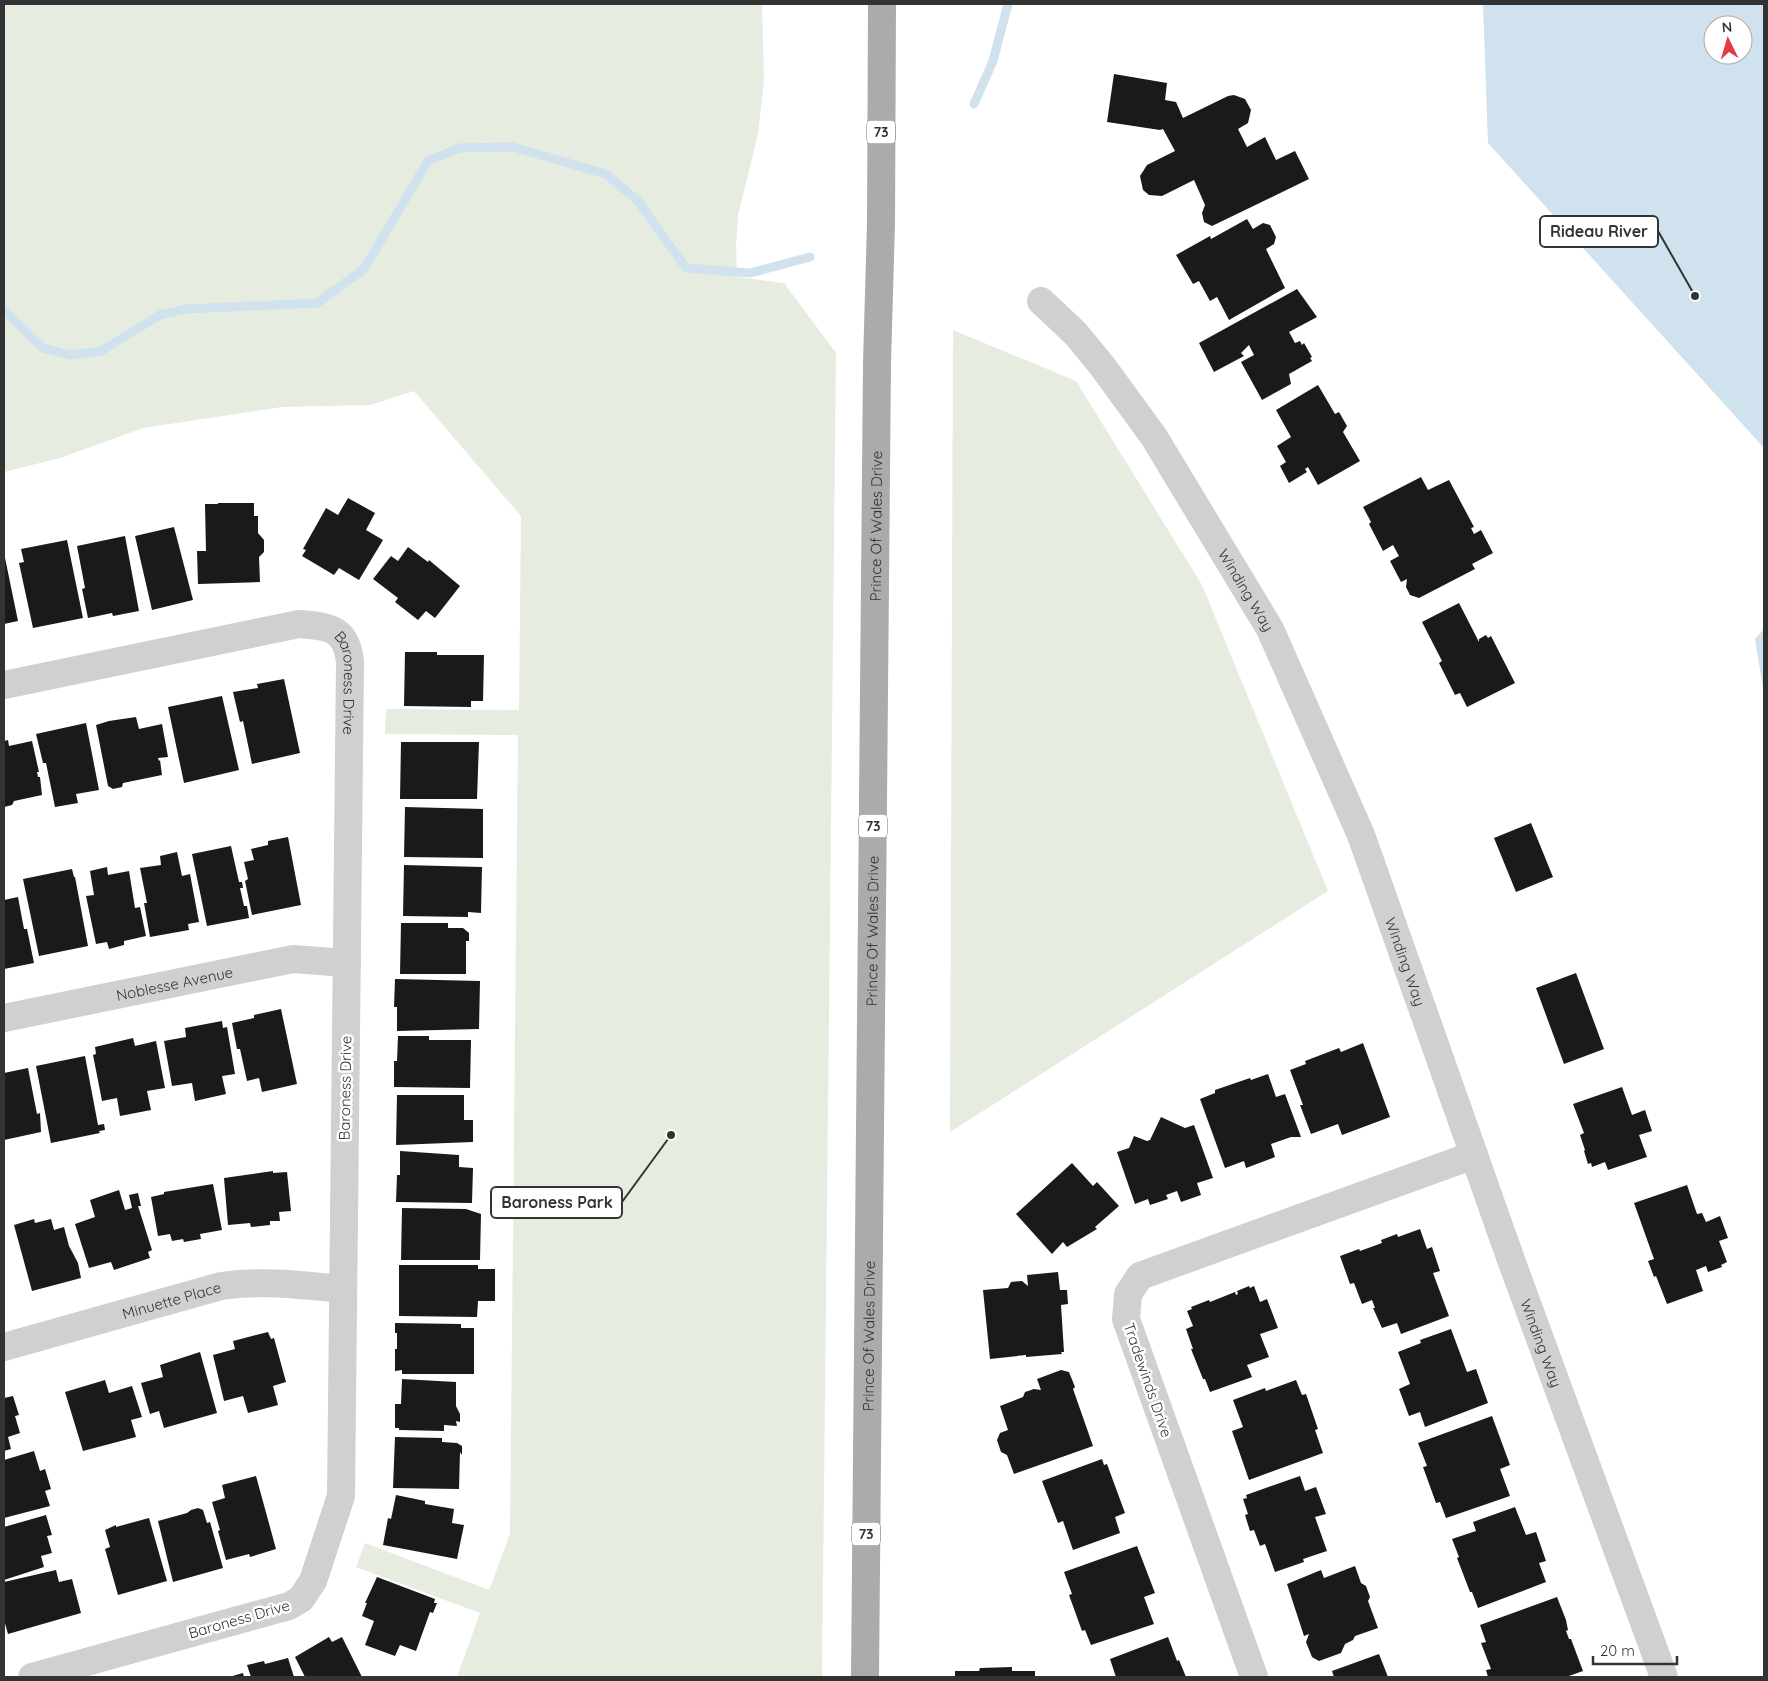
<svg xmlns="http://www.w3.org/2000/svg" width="1768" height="1681" font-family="Quicksand,sans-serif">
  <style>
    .green { fill: #e6ecdf }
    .water { fill: #cfe2ee; fill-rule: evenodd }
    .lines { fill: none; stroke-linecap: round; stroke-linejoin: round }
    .stream { stroke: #cfe2ee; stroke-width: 9 }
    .building { fill: #1a1a1a }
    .minor { stroke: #d0d0d0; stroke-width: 28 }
    .primary { stroke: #ababab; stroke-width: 28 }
    .labels { text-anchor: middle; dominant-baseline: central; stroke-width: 5; stroke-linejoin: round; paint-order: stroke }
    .shield { fill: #fff; stroke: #707070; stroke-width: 1 }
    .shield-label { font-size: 14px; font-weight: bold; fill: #333 }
    .street-label { font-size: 15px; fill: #333; stroke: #fff }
    .leader { fill: none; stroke: #333; stroke-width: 2 }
    .callout-dot { fill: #333; stroke: #fff; stroke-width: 2 }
    .callout { fill: #fff; stroke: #333; stroke-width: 2 }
    .callout-label { font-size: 16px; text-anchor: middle; font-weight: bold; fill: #333 }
  </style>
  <rect width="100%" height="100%" fill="#fff"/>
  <!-- green -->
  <path class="green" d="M 4,4 L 762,4 L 764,80 L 758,134 L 738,215 L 736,245 L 737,277 L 784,283 L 836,353 L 822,1677 L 457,1677 L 480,1613 L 356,1567 L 365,1543 L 489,1590 L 510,1534 L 518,735 L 385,734 L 386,709 L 519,710 L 521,516 L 414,391 L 370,405 L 282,407 L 143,428 L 60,458 L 4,472 Z
    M 953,330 L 1076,381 L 1202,585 L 1328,891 L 950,1132 Z"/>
  <!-- water -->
  <path class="water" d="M 1483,4 L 1764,4 L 1764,448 L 1488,143 ZM 1713,25 L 1743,25 L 1743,55 L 1713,55 Z
    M 1764,629 L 1764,695 L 1755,639 Z"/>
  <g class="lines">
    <!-- stream -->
    <path class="stream" d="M 974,104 L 993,61 L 1008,4
      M 4,310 L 43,348 L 70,355 L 101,351 L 160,315 L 186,309 L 317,303 L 364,269 L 428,161 L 459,148 L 513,147 L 606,174 L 638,201 L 686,268 L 750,273 L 810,257"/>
  </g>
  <!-- building -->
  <path class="building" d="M 1114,74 L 1167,83 L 1165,100 L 1176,102 L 1183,118 L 1228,96 L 1234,95 L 1245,99 L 1251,110 L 1248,123 L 1238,129 L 1247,147 L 1265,137 L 1276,160 L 1295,151 L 1309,179 L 1212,226 L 1204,222 L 1202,213 L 1205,205 L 1194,180 L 1162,196 L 1149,195 L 1143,190 L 1140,176 L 1147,165 L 1175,151 L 1163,129 L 1160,130 L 1107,122 Z
    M 1247,219 L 1253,229 L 1263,223 L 1270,225 L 1276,237 L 1274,244 L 1266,249 L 1285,288 L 1229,320 L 1217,297 L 1210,301 L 1199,281 L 1193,284 L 1176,255 L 1210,236 L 1211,239 Z
    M 1297,289 L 1317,317 L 1289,332 L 1295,343 L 1300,341 L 1302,345 L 1304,343 L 1312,357 L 1310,358 L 1312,361 L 1289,374 L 1291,384 L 1262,400 L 1241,362 L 1254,355 L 1249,345 L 1241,353 L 1244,356 L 1214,372 L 1199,343 Z
    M 1318,385 L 1335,414 L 1339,412 L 1347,426 L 1343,432 L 1360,461 L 1318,485 L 1308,467 L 1305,469 L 1307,472 L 1289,483 L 1280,466 L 1286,462 L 1277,446 L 1291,437 L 1276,410 Z
    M 1421,477 L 1428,490 L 1449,480 L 1474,527 L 1471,528 L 1474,534 L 1481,530 L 1493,553 L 1472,564 L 1475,569 L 1419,598 L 1410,595 L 1406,587 L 1407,579 L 1401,582 L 1390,561 L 1399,556 L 1393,545 L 1383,551 L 1369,524 L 1371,522 L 1363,507 Z
    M 348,498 L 375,513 L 366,530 L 383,540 L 359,580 L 339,568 L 334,575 L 302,556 L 306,550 L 303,549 L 326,508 L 338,515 Z
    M 218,503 L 254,503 L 254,516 L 258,516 L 258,533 L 264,540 L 264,552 L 259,557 L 260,582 L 198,584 L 197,551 L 206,551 L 205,504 L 218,504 Z
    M 174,527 L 193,600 L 152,610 L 135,536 Z
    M 125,536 L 139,611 L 113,616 L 112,613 L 88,618 L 82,589 L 85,588 L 77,546 Z
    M 67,540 L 83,618 L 33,628 L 19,563 L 24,562 L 21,549 Z
    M 408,547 L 428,562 L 429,560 L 460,586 L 435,618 L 426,611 L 418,620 L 395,602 L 398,598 L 373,579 L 391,556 L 398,561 Z
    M 4,553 L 18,621 L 4,624 Z
    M 1459,603 L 1479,642 L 1479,639 L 1486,635 L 1488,638 L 1491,636 L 1515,683 L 1467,707 L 1460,693 L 1455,695 L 1439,663 L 1442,661 L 1422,622 Z
    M 405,652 L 437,652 L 437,655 L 484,655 L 483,701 L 471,701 L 471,707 L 404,706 Z
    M 284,679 L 300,753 L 252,764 L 243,721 L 240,722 L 233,692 L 258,688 L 257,684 Z
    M 222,696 L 239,770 L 184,783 L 168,707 Z
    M 136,717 L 139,729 L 162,724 L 168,757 L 158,758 L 159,761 L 160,760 L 162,775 L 123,783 L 122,787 L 113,789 L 108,786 L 96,725 L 109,721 Z
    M 86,723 L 99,790 L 76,794 L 78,803 L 55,807 L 46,763 L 43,763 L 36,734 Z
    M 8,740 L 9,746 L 32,741 L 39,772 L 37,772 L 38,777 L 40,777 L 42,795 L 14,801 L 12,805 L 4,807 L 4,741 Z
    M 401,742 L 479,742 L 477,799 L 400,799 Z
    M 405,807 L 483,809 L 483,858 L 404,857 Z
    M 1531,823 L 1553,877 L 1516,892 L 1494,838 Z
    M 288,837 L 301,905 L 252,915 L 245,881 L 248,879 L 244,862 L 254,860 L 251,849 L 268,845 L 268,841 Z
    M 231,846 L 239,882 L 242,882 L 243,888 L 240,888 L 244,906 L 247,906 L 249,918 L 207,926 L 192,854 Z
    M 177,852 L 182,876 L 190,874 L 199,922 L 188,924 L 189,930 L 150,937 L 144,903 L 147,903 L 140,868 L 161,865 L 160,856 Z
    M 404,865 L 482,867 L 481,913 L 468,912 L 468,917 L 403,916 Z
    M 107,867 L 108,875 L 129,871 L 135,908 L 140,907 L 146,936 L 124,941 L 124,945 L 109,949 L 107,942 L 96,944 L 86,896 L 94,895 L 90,871 Z
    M 72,869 L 74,877 L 75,877 L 88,946 L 39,956 L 23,879 Z
    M 18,897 L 24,929 L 27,929 L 34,963 L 4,969 L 4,900 Z
    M 401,923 L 448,923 L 448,928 L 463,928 L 469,933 L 469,941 L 466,941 L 466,974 L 400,974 Z
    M 1576,973 L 1604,1049 L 1564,1064 L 1536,988 Z
    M 395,979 L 480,981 L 479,1029 L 397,1031 L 397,1007 L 394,1007 Z
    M 281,1009 L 297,1084 L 262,1092 L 259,1078 L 247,1081 L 240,1049 L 237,1049 L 232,1023 L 254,1018 L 254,1015 Z
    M 222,1021 L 223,1028 L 227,1027 L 235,1074 L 222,1076 L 226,1094 L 195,1101 L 192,1083 L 172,1086 L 164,1041 L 186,1037 L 185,1028 Z
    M 398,1036 L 429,1036 L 429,1040 L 471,1040 L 470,1088 L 394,1087 L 394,1061 L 397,1061 Z
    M 133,1038 L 135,1046 L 156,1041 L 165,1088 L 147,1091 L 151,1110 L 120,1116 L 117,1098 L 102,1101 L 93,1055 L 96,1054 L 95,1047 Z
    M 1363,1043 L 1390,1117 L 1342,1135 L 1338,1124 L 1311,1134 L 1300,1105 L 1303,1105 L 1290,1070 L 1306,1064 L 1305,1061 L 1339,1048 L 1341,1052 Z
    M 85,1056 L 98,1125 L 104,1124 L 105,1130 L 99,1131 L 100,1133 L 51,1143 L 36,1066 Z
    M 28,1068 L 37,1114 L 40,1113 L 41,1132 L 4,1140 L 4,1073 Z
    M 1268,1074 L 1276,1097 L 1285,1094 L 1301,1137 L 1291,1137 L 1271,1144 L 1275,1157 L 1246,1168 L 1244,1161 L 1225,1168 L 1200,1099 L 1215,1093 L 1215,1090 L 1250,1078 L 1251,1080 Z
    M 1622,1087 L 1632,1115 L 1645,1110 L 1652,1131 L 1639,1135 L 1647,1157 L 1608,1170 L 1605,1162 L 1592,1167 L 1591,1163 L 1588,1164 L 1584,1151 L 1585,1150 L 1580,1135 L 1584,1133 L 1573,1104 Z
    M 397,1095 L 464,1095 L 464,1120 L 473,1120 L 473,1142 L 396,1145 Z
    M 1161,1117 L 1185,1128 L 1194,1125 L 1213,1178 L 1197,1183 L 1201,1195 L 1181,1202 L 1177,1191 L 1166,1195 L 1168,1199 L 1150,1205 L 1148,1199 L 1135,1204 L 1117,1152 L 1129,1148 L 1134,1136 L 1147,1141 L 1150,1140 Z
    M 400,1151 L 459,1155 L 459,1167 L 473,1168 L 472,1203 L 396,1202 L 397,1175 L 400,1175 Z
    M 1072,1163 L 1093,1186 L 1097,1182 L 1119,1206 L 1095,1227 L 1097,1229 L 1067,1247 L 1063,1242 L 1052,1254 L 1016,1214 Z
    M 273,1171 L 273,1173 L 287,1172 L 291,1211 L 279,1212 L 280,1221 L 270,1221 L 270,1225 L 251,1227 L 250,1223 L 228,1225 L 224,1178 Z
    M 213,1184 L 222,1230 L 200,1234 L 201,1239 L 184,1242 L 183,1239 L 172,1241 L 170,1234 L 158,1236 L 151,1197 L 164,1194 L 164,1192 Z
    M 1687,1185 L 1697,1214 L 1702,1213 L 1706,1222 L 1720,1216 L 1728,1238 L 1719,1241 L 1727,1262 L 1721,1265 L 1722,1267 L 1708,1272 L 1706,1266 L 1696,1270 L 1703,1291 L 1667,1304 L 1656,1276 L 1654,1277 L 1648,1261 L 1654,1259 L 1634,1203 Z
    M 119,1190 L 125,1210 L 132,1208 L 129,1195 L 138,1193 L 141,1206 L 138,1206 L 152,1250 L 148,1252 L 150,1258 L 114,1270 L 111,1262 L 89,1268 L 75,1224 L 95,1217 L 90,1200 Z
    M 402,1208 L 466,1209 L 481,1214 L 480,1260 L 401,1260 Z
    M 34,1219 L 35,1223 L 51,1219 L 54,1230 L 64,1227 L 69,1246 L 78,1263 L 81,1278 L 32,1291 L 14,1225 Z
    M 1420,1229 L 1427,1249 L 1432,1247 L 1440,1271 L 1433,1273 L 1449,1316 L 1401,1334 L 1397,1323 L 1382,1328 L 1373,1308 L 1375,1308 L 1372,1300 L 1362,1304 L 1354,1283 L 1350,1284 L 1340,1256 L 1359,1249 L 1360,1251 L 1382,1243 L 1381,1240 L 1397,1234 L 1398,1237 Z
    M 399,1265 L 478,1265 L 478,1269 L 495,1269 L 495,1301 L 478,1301 L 477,1317 L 399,1316 Z
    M 1058,1272 L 1060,1290 L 1067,1290 L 1068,1304 L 1061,1305 L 1064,1352 L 1061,1352 L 1062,1354 L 1026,1357 L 1026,1355 L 990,1359 L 983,1290 L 1008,1288 L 1011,1282 L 1022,1281 L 1028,1286 L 1027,1275 Z
    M 1249,1286 L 1250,1288 L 1254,1286 L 1260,1302 L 1267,1299 L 1278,1328 L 1260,1334 L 1269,1357 L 1247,1365 L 1252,1377 L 1210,1392 L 1205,1379 L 1203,1379 L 1191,1349 L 1193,1349 L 1186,1329 L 1193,1326 L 1187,1311 L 1192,1309 L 1191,1307 L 1209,1300 L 1210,1302 L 1235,1292 L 1236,1295 L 1238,1294 L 1237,1291 Z
    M 395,1323 L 461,1324 L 461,1328 L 474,1328 L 474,1374 L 402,1374 L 402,1370 L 395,1371 L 395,1349 L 397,1349 L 397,1333 L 395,1333 Z
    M 1451,1329 L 1467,1372 L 1476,1369 L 1488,1403 L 1425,1427 L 1420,1412 L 1409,1416 L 1399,1389 L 1410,1384 L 1398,1352 L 1421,1343 L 1420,1340 Z
    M 268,1332 L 271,1339 L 274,1338 L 286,1382 L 273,1386 L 278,1405 L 248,1413 L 243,1396 L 224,1401 L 213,1355 L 235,1349 L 233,1341 Z
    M 200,1352 L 217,1413 L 164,1428 L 159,1411 L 150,1414 L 141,1383 L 163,1377 L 160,1365 Z
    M 1061,1370 L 1069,1372 L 1075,1387 L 1073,1389 L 1093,1446 L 1014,1474 L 1007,1455 L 1001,1452 L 997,1440 L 1000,1433 L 1008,1430 L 1000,1406 L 1023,1397 L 1025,1392 L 1034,1389 L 1041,1390 L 1037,1379 Z
    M 402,1379 L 456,1382 L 456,1406 L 460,1414 L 460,1422 L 456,1421 L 457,1426 L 444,1425 L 444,1431 L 399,1430 L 399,1428 L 395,1428 L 395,1404 L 401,1404 Z
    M 105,1380 L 109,1393 L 132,1386 L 142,1417 L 131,1420 L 136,1437 L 83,1451 L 65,1392 Z
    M 1296,1380 L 1302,1395 L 1306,1394 L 1318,1429 L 1315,1430 L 1323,1453 L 1249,1480 L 1232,1431 L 1243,1427 L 1233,1400 L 1265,1388 L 1266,1391 Z
    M 13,1396 L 19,1415 L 15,1416 L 20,1433 L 8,1437 L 11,1449 L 4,1451 L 4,1398 Z
    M 1492,1416 L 1510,1465 L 1500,1469 L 1510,1496 L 1446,1518 L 1440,1502 L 1436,1503 L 1423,1467 L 1427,1466 L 1418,1443 Z
    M 395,1437 L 442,1438 L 442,1442 L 457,1443 L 462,1446 L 462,1455 L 460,1452 L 459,1489 L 393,1488 Z
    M 34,1451 L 40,1471 L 45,1469 L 51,1489 L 45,1491 L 50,1506 L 4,1518 L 4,1460 Z
    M 1102,1459 L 1104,1465 L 1107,1464 L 1125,1513 L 1115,1517 L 1120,1533 L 1073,1550 L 1063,1521 L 1058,1523 L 1042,1481 Z
    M 256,1476 L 276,1549 L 250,1557 L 249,1554 L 226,1560 L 218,1531 L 220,1530 L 212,1502 L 225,1498 L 222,1485 Z
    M 1300,1476 L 1305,1491 L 1316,1487 L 1326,1514 L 1315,1517 L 1327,1551 L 1303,1559 L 1304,1562 L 1275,1572 L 1265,1544 L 1260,1546 L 1254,1530 L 1250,1531 L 1245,1515 L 1248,1514 L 1243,1499 L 1247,1498 L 1246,1495 Z
    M 396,1495 L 425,1501 L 425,1504 L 454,1509 L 452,1523 L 464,1525 L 457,1559 L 383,1545 L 388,1518 L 391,1519 Z
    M 1515,1507 L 1526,1535 L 1536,1532 L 1546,1561 L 1539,1563 L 1546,1582 L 1478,1608 L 1472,1592 L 1470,1592 L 1457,1558 L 1459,1557 L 1452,1539 L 1476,1531 L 1473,1522 Z
    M 198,1508 L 203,1510 L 207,1523 L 210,1522 L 223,1568 L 173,1582 L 158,1521 L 187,1513 L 191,1510 Z
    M 46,1515 L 52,1535 L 47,1536 L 52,1553 L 41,1556 L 44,1567 L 4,1580 L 4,1527 Z
    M 149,1518 L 167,1581 L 118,1595 L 105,1549 L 110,1547 L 105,1530 L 116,1525 L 116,1527 Z
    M 1137,1546 L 1155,1593 L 1144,1597 L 1154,1624 L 1091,1645 L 1085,1630 L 1082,1631 L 1069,1595 L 1072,1594 L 1064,1572 Z
    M 1355,1566 L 1361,1583 L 1366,1586 L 1370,1597 L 1368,1601 L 1378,1628 L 1355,1636 L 1353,1640 L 1345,1644 L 1341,1653 L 1319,1661 L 1312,1657 L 1306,1642 L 1309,1634 L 1304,1636 L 1287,1584 L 1321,1570 L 1324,1578 Z
    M 56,1570 L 59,1582 L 72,1579 L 81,1613 L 8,1634 L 4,1620 L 4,1582 Z
    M 377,1577 L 435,1599 L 434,1603 L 437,1603 L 433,1613 L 430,1612 L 416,1651 L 400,1645 L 395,1656 L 365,1645 L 374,1621 L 362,1616 L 367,1603 L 365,1603 Z
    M 1557,1597 L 1566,1620 L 1568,1630 L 1566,1631 L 1569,1639 L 1571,1639 L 1583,1671 L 1566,1677 L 1488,1677 L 1486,1670 L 1491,1669 L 1481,1643 L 1486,1642 L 1480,1625 Z
    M 329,1637 L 332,1642 L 342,1637 L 362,1677 L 305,1677 L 295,1657 Z
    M 1168,1637 L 1177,1661 L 1179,1660 L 1186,1677 L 1116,1677 L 1110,1659 Z
    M 1379,1654 L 1388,1677 L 1334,1677 L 1332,1671 Z
    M 288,1658 L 294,1677 L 251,1677 L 247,1665 L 264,1661 L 265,1664 Z
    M 1012,1667 L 1012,1671 L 1035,1671 L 1035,1677 L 955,1677 L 955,1671 L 979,1671 L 980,1668 Z
    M 243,1673 L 244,1677 L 229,1677 Z"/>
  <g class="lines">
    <!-- minor -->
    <g class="minor">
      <path id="s1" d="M 1041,301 L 1076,334 L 1103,367 L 1154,437 L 1270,629 L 1361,835 L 1510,1257 L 1664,1677"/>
      <path id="s2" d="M 4,685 L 299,624 C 328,626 347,628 350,662 L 341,1496 L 313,1581 L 301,1599 L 289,1606 L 32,1677"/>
      <path id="s3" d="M 4,1018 L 293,959 L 347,963"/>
      <path id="s4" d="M 4,1347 L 221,1286 C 262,1280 302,1285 343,1289"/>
      <path d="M 1254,1677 L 1126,1319 L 1128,1294 L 1140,1276 L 1474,1155"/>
    </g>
    <!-- primary -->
    <path class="primary" id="s5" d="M 865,1677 L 877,363 L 881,223 L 882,4"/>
  </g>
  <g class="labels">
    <!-- shield labels -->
    <g class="shield">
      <rect x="867" y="120.5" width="28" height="23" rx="4"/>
      <rect x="859" y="814.5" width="28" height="23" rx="4"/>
      <rect x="852" y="1522.5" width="28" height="23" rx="4"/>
    </g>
    <g class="shield-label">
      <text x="881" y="132">73</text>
      <text x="873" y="826">73</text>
      <text x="866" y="1534">73</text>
    </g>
    <!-- street labels -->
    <g class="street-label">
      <text stroke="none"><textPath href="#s5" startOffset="1151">Prince Of Wales Drive</textPath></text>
      <text stroke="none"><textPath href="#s1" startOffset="356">Winding Way</textPath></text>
      <text stroke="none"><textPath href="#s2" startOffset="394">Baroness Drive</textPath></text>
      <text stroke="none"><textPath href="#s5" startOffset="746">Prince Of Wales Drive</textPath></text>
      <text stroke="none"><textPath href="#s1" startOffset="761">Winding Way</textPath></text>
      <text stroke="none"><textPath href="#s3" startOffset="174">Noblesse Avenue</textPath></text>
      <text transform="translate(345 1088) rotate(-89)">Baroness Drive</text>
      <text stroke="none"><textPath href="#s4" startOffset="174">Minuette Place</textPath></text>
      <text stroke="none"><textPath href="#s5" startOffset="341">Prince Of Wales Drive</textPath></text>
      <text stroke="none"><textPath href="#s1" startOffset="1166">Winding Way</textPath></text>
      <text transform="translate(1148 1380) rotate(71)">Tradewinds Drive</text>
      <text transform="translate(239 1619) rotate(-16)">Baroness Drive</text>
    </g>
  </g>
  <!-- callouts -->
  <path class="leader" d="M1695 296L1658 231M671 1135L622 1202"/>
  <g class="callout-dot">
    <circle cx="1695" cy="296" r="5"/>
    <circle cx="671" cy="1135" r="5"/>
  </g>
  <g class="callout">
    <rect x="1540" y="216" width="118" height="31" rx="5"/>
    <rect x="491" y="1187" width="131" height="31" rx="5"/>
  </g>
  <g class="callout-label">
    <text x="1599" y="237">Rideau River</text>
    <text x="557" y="1208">Baroness Park</text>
  </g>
  <!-- border -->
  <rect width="1768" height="1681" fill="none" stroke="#333333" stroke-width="10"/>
  <!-- north arrow -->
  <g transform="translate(1728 40) rotate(355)"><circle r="24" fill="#ffffff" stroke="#adadad"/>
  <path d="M0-4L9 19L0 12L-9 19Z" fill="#e63946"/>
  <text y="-8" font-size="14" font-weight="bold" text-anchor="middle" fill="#333333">N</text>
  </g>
  <!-- scale -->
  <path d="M1593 1656v8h84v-8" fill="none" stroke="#333333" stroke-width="2.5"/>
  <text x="1600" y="1656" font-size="15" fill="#333333" stroke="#ffffff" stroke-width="4" paint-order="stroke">20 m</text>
</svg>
